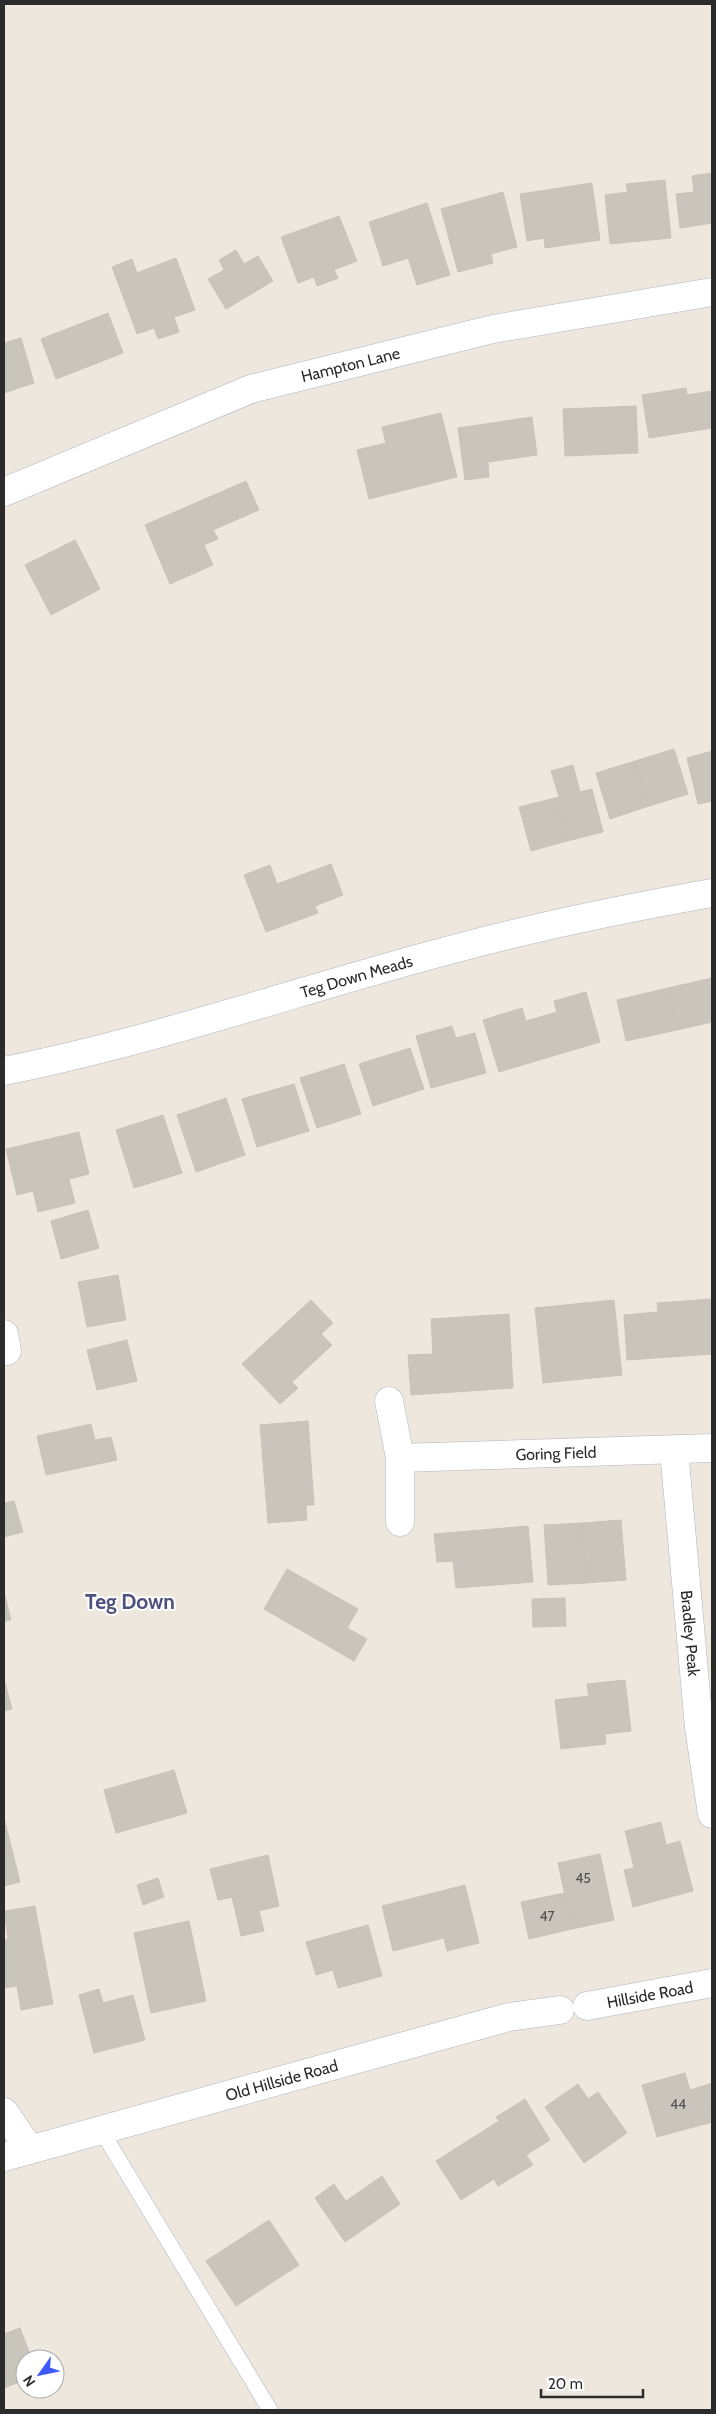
<svg xmlns="http://www.w3.org/2000/svg" width="716" height="2414" font-family="Cabin,sans-serif">
  <style>
    .building { fill: #c9c5bc; stroke: #c9c3b7 }
    .lines { fill: none; stroke-linecap: round; stroke-linejoin: round }
    .lane-casing { stroke: #b1b4bf; stroke-width: 16 }
    .street-casing { stroke: #b1b4bf; stroke-width: 29 }
    .lane { stroke: #fff; stroke-width: 15 }
    .street { stroke: #fff; stroke-width: 28 }
    .labels { text-anchor: middle; dominant-baseline: central; stroke-width: 4; stroke-linejoin: round; paint-order: stroke }
    .number-label { font-size: 14px; fill: #52524f }
    .street-label { font-size: 16px; fill: #2b2b2b; stroke: #fff }
    .district-label { font-size: 21px; font-weight: bold; fill: #4c527c; stroke: #fff }
  </style>
  <rect width="100%" height="100%" fill="#ede7de"/>
  <!-- building -->
  <path class="building" d="M 712,173 L 712,223 L 680,228 L 676,194 L 694,192 L 692,176 Z
    M 665,180 L 671,238 L 610,244 L 605,195 L 628,192 L 626,184 Z
    M 592,183 L 600,240 L 545,248 L 544,238 L 527,241 L 520,194 Z
    M 503,192 L 517,247 L 491,254 L 493,263 L 458,272 L 441,209 Z
    M 427,203 L 450,275 L 417,285 L 408,258 L 383,266 L 369,222 Z
    M 339,216 L 357,261 L 334,270 L 338,278 L 317,286 L 314,277 L 298,283 L 281,237 Z
    M 236,250 L 244,264 L 258,256 L 273,281 L 226,309 L 208,279 L 224,270 L 219,260 Z
    M 176,258 L 195,310 L 174,317 L 179,332 L 158,339 L 154,328 L 137,334 L 112,267 L 132,259 L 137,273 Z
    M 108,313 L 123,353 L 56,379 L 41,339 Z
    M 21,338 L 34,383 L 4,393 L 4,343 Z
    M 686,388 L 687,395 L 712,391 L 712,428 L 649,438 L 642,395 Z
    M 636,406 L 638,453 L 565,456 L 563,409 Z
    M 441,413 L 457,477 L 369,499 L 357,450 L 386,443 L 382,427 Z
    M 532,417 L 537,455 L 488,462 L 489,477 L 465,480 L 458,428 Z
    M 246,481 L 259,510 L 213,530 L 218,539 L 204,545 L 213,565 L 170,584 L 145,525 Z
    M 75,540 L 100,589 L 51,615 L 25,565 Z
    M 674,749 L 688,794 L 649,806 L 635,761 Z
    M 712,751 L 712,801 L 698,804 L 687,758 Z
    M 635,761 L 649,806 L 610,819 L 596,773 Z
    M 573,765 L 580,792 L 592,789 L 603,832 L 567,841 L 555,798 L 559,797 L 551,771 Z
    M 555,798 L 567,841 L 531,851 L 519,807 Z
    M 331,864 L 343,895 L 315,906 L 318,913 L 266,932 L 244,875 L 270,865 L 277,884 Z
    M 712,978 L 712,1022 L 677,1030 L 668,988 Z
    M 668,988 L 677,1030 L 626,1041 L 617,1000 Z
    M 586,992 L 600,1042 L 499,1072 L 483,1020 L 522,1008 L 526,1021 L 557,1012 L 554,1001 Z
    M 452,1026 L 456,1038 L 475,1033 L 486,1073 L 431,1088 L 416,1036 Z
    M 410,1048 L 424,1089 L 373,1106 L 359,1064 Z
    M 344,1064 L 361,1114 L 317,1128 L 300,1078 Z
    M 294,1084 L 309,1131 L 257,1147 L 242,1099 Z
    M 226,1098 L 245,1155 L 196,1172 L 177,1115 Z
    M 163,1115 L 182,1173 L 134,1188 L 116,1130 Z
    M 79,1132 L 89,1174 L 69,1179 L 75,1203 L 38,1212 L 33,1191 L 17,1195 L 6,1149 Z
    M 88,1210 L 99,1248 L 61,1259 L 51,1221 Z
    M 118,1275 L 126,1320 L 87,1327 L 78,1282 Z
    M 712,1299 L 712,1354 L 627,1360 L 624,1315 L 658,1312 L 657,1303 Z
    M 311,1300 L 333,1323 L 321,1334 L 332,1345 L 292,1382 L 298,1388 L 280,1404 L 242,1364 Z
    M 614,1300 L 622,1375 L 543,1383 L 535,1308 Z
    M 509,1314 L 513,1388 L 411,1395 L 408,1355 L 433,1354 L 431,1319 Z
    M 127,1340 L 137,1381 L 97,1390 L 87,1350 Z
    M 308,1421 L 314,1505 L 306,1505 L 307,1520 L 268,1523 L 260,1425 Z
    M 91,1424 L 95,1440 L 111,1437 L 117,1460 L 46,1475 L 37,1436 Z
    M 14,1501 L 23,1532 L 4,1537 L 4,1503 Z
    M 621,1520 L 626,1580 L 586,1583 L 582,1523 Z
    M 582,1523 L 586,1583 L 548,1585 L 544,1525 Z
    M 528,1526 L 533,1582 L 456,1588 L 453,1561 L 437,1562 L 434,1534 Z
    M 287,1569 L 358,1609 L 347,1628 L 367,1639 L 354,1661 L 264,1609 Z
    M 4,1592 L 11,1620 L 4,1621 Z
    M 565,1598 L 566,1626 L 533,1627 L 532,1599 Z
    M 4,1679 L 12,1709 L 4,1711 Z
    M 625,1680 L 631,1731 L 605,1734 L 606,1744 L 561,1749 L 555,1700 L 589,1696 L 587,1684 Z
    M 174,1770 L 187,1813 L 116,1833 L 104,1790 Z
    M 4,1818 L 20,1882 L 4,1886 Z
    M 661,1822 L 666,1845 L 680,1841 L 693,1891 L 633,1907 L 624,1870 L 634,1868 L 625,1831 Z
    M 600,1854 L 614,1920 L 572,1929 L 558,1863 Z
    M 268,1855 L 279,1906 L 259,1911 L 264,1931 L 241,1936 L 232,1897 L 218,1900 L 210,1869 Z
    M 158,1878 L 164,1897 L 143,1905 L 137,1885 Z
    M 465,1885 L 479,1943 L 447,1951 L 444,1938 L 393,1951 L 382,1906 Z
    M 565,1893 L 572,1929 L 529,1939 L 521,1902 Z
    M 35,1906 L 53,2004 L 21,2010 L 17,1986 L 4,1988 L 4,1940 L 8,1939 L 4,1911 Z
    M 189,1921 L 206,2001 L 151,2013 L 134,1933 Z
    M 368,1925 L 382,1976 L 338,1988 L 333,1970 L 316,1975 L 306,1942 Z
    M 99,1989 L 103,2003 L 133,1995 L 145,2040 L 94,2053 L 79,1995 Z
    M 685,2073 L 690,2090 L 703,2086 L 712,2122 L 657,2137 L 642,2085 Z
    M 712,2083 L 712,2117 L 703,2086 Z
    M 578,2084 L 588,2099 L 598,2092 L 627,2133 L 584,2163 L 545,2107 Z
    M 525,2099 L 550,2140 L 526,2155 L 533,2165 L 498,2186 L 494,2179 L 461,2200 L 436,2161 L 499,2121 L 496,2117 Z
    M 382,2176 L 400,2204 L 345,2242 L 315,2198 L 334,2184 L 346,2201 Z
    M 269,2220 L 299,2265 L 236,2306 L 206,2261 Z
    M 20,2328 L 32,2359 L 25,2359 L 25,2380 L 4,2388 L 4,2334 Z"/>
  <g class="lines">
    <defs>
      <path id="lane" d="M 101,2130 L 270,2410"/>
      <g id="street">
        <path id="s1" d="M 4,492 L 251,389 L 493,329 L 712,292"/>
        <path id="s2" d="M 4,1071 C 159,1040 308,987 461,947 C 544,925 627,908 712,893"/>
        <path d="M 4,1334 L 7,1351"/>
        <path d="M 389,1401 L 400,1458 L 400,1522"/>
        <path id="s3" d="M 674,1450 L 699,1727 L 712,1814"/>
        <path id="s4" d="M 400,1458 L 712,1448"/>
        <path id="s5" d="M 587,2006 L 712,1983"/>
        <path d="M 4,2112 L 30,2150"/>
        <path id="s6" d="M 4,2157 L 509,2017 L 560,2010"/>
      </g>
    </defs>
    <!-- lane casing -->
    <use href="#lane" class="lane-casing"/>
    <!-- street casing -->
    <use href="#street" class="street-casing"/>
    <!-- lane -->
    <use href="#lane" class="lane"/>
    <!-- street -->
    <use href="#street" class="street"/>
  </g>
  <g class="labels">
    <!-- number labels -->
    <g class="number-label">
      <text x="583" y="1878">45</text>
      <text x="547" y="1916">47</text>
      <text x="678" y="2104">44</text>
    </g>
    <!-- street labels -->
    <g class="street-label">
      <text stroke="none"><textPath href="#s1" startOffset="370">Hampton Lane</textPath></text>
      <text stroke="none"><textPath href="#s2" startOffset="365">Teg Down Meads</textPath></text>
      <text stroke="none"><textPath href="#s4" startOffset="156">Goring Field</textPath></text>
      <text stroke="none"><textPath href="#s3" startOffset="184">Bradley Peak</textPath></text>
      <text stroke="none"><textPath href="#s5" startOffset="64">Hillside Road</textPath></text>
      <text stroke="none"><textPath href="#s6" startOffset="288">Old Hillside Road</textPath></text>
    </g>
    <!-- district labels -->
    <g class="district-label">
      <text x="130" y="1601">Teg Down</text>
    </g>
  </g>
  <!-- border -->
  <rect width="716" height="2414" fill="none" stroke="#2b2b2b" stroke-width="10"/>
  <!-- north arrow -->
  <g transform="translate(40 2374) rotate(237)"><circle r="24" fill="#ffffff" stroke="#aaaaaa"/>
  <path d="M0-4L9 19L0 12L-9 19Z" fill="#3f5af9"/>
  <text y="-8" font-size="14" font-weight="bold" text-anchor="middle" fill="#2b2b2b">N</text>
  </g>
  <!-- scale -->
  <path d="M541 2389v8h102v-8" fill="none" stroke="#2b2b2b" stroke-width="2.5"/>
  <text x="548" y="2389" font-size="15" fill="#2b2b2b" stroke="#ffffff" stroke-width="4" paint-order="stroke">20 m</text>
</svg>
